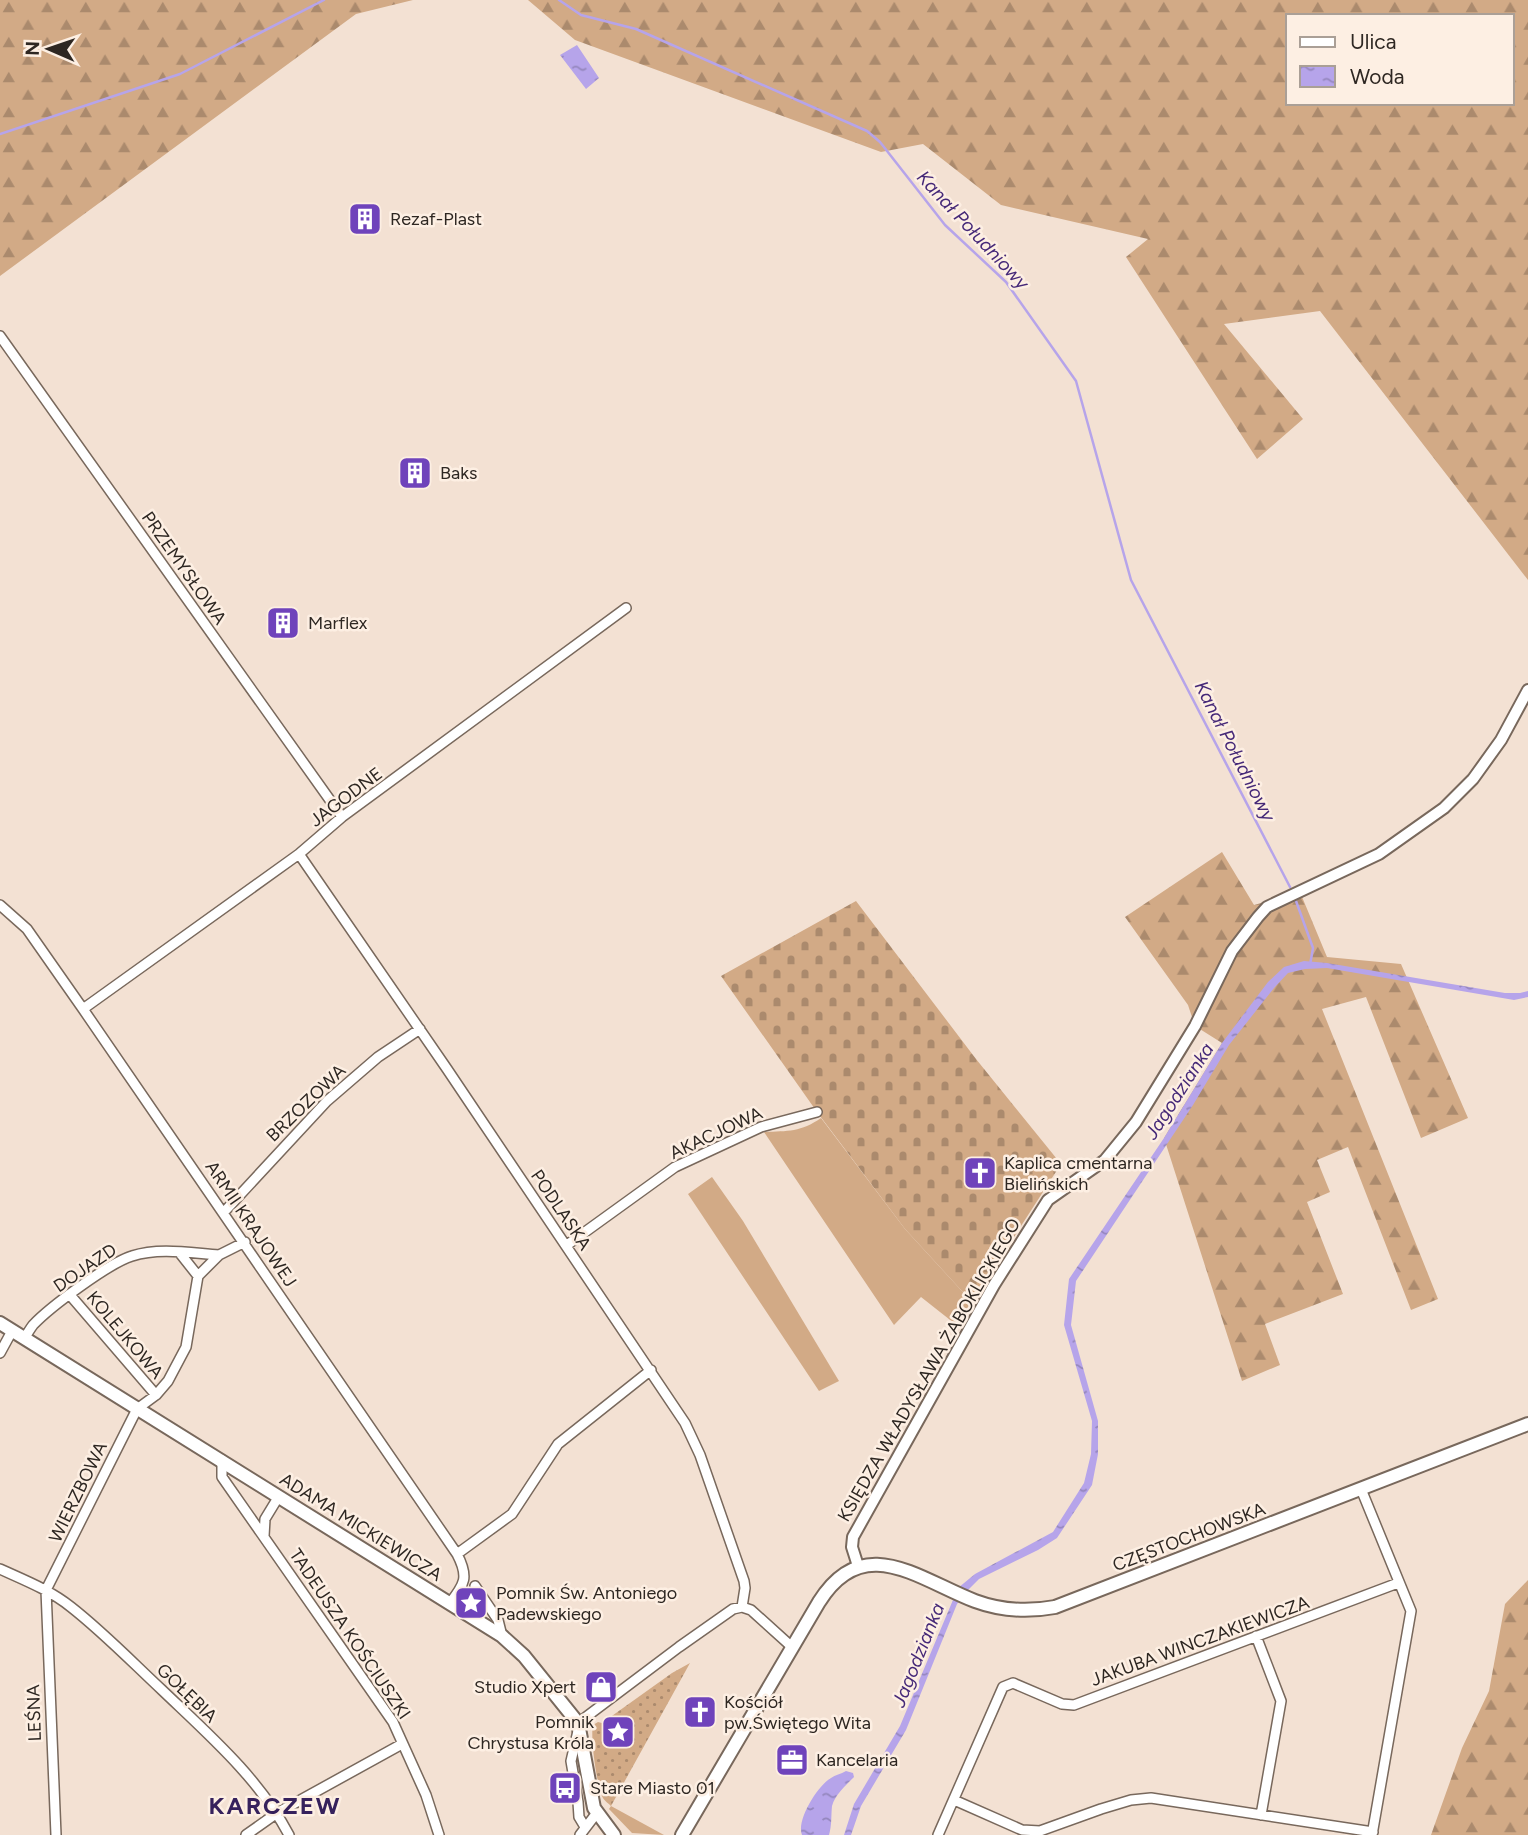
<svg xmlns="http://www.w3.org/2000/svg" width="1528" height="1835" font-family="Figtree,sans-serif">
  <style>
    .grass { fill: #d2aa86 }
    .forest { fill: url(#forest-firs); fill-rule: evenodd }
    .cemetery { fill: url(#cemetery-stones) }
    .park { fill: url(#park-dots) }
    .water { fill: url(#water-ripples) }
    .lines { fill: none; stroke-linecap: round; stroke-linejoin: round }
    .stream { stroke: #b6a4ea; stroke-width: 2.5 }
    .minor-casing { stroke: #78685c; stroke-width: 12 }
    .tertiary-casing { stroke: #78685c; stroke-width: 14 }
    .secondary-casing { stroke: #78685c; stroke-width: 16 }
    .minor { stroke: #fff; stroke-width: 9 }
    .tertiary { stroke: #fff; stroke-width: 10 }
    .secondary { stroke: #fff; stroke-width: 12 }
    .labels { text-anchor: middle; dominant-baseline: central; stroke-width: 5; stroke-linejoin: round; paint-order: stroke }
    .poi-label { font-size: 18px; fill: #2e2722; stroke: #fdefe3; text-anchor: start }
    .street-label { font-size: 18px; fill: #2e2722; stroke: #fdefe3 }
    .water-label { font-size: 19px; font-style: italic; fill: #462978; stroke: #fdefe3 }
    .district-label { font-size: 24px; font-weight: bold; letter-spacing: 2px; fill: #36215c; stroke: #fdefe3 }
  </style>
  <defs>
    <pattern id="forest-firs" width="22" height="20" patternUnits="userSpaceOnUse" patternTransform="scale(1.75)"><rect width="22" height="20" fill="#d2aa86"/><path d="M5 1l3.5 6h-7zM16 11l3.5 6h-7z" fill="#ab8a6d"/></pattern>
    <pattern id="cemetery-stones" width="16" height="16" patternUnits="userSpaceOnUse" patternTransform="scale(1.75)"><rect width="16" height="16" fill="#d2aa86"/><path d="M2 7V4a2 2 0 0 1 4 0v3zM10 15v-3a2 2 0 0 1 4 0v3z" fill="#ab8a6d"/></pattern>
    <pattern id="park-dots" width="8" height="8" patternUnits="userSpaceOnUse" patternTransform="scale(1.75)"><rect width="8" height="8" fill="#d2aa86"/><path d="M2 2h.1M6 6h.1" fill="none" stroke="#ab8a6d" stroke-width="1.8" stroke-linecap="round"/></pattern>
    <pattern id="water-ripples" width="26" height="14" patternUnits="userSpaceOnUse" patternTransform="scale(1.75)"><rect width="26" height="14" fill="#b6a4ea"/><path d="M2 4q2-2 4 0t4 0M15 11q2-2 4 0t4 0" fill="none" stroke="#9486bd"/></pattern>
  </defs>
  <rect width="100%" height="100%" fill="#f3e1d3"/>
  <!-- grass -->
  <path class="grass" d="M 821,1118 L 905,1229 L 972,1302 L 959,1327 L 921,1297 L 894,1325 L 764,1132 C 788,1131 801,1132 821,1118 Z
    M 712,1177 L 743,1221 L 839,1381 L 819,1391 L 688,1194 Z
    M 611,1806 L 664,1835 L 632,1833 L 609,1809 Z"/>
  <!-- forest -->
  <path class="forest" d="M 0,0 L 413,0 L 356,14 L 0,276 Z
    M 528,0 L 1528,0 L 1528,580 L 1320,311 L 1224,324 L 1303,419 L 1257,459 L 1126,257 L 1148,239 L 1001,205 L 923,144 L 881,152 L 575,40 ZM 1288,16 L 1512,16 L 1512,103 L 1288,103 Z
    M 1222,852 L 1254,905 L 1300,892 L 1327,957 L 1401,964 L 1468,1118 L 1421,1138 L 1366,997 L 1322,1009 L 1438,1299 L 1411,1310 L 1348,1147 L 1317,1160 L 1330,1192 L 1307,1202 L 1343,1294 L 1265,1324 L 1280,1365 L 1242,1381 L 1164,1138 L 1222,1043 L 1195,1026 L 1188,1005 L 1125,917 Z
    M 1528,1580 L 1528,1835 L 1431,1835 L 1462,1748 L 1489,1691 L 1505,1604 Z"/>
  <!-- cemetery -->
  <path class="cemetery" d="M 856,901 L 976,1059 L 1061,1164 L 972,1302 L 905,1229 L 817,1112 L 721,976 Z"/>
  <!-- park -->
  <path class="park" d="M 690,1663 L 611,1806 C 610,1805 604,1800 603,1798 C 597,1788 590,1737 593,1725 L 598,1722 L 602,1723 L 672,1673 Z"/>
  <!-- water -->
  <path class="water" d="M 577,45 L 599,78 L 586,89 L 560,55 Z
    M 1304,961 L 1327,963 L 1505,993 L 1520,993 L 1528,991 L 1528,997 L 1514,1000 L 1327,968 L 1305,969 L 1288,973 L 1274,988 L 1229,1045 L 1193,1105 L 1076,1281 L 1071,1325 L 1098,1421 L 1098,1454 L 1092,1485 L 1057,1538 L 1038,1550 L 979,1579 L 967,1591 L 957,1604 L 906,1730 L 861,1806 L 851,1835 L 844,1835 L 854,1804 L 900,1726 L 958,1588 L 975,1574 L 1053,1532 L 1084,1483 L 1091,1454 L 1092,1421 L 1064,1325 L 1069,1279 L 1164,1138 L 1222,1043 L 1268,982 L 1284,967 Z
    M 846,1771 L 853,1773 L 854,1777 C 846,1785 835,1795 832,1806 C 831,1815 832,1825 829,1835 L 802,1835 C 796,1821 817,1786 831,1778 C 835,1775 841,1774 846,1771 Z"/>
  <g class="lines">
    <!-- stream -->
    <path class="stream" d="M 559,0 L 581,15 L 636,29 L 867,131 L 880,142 L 945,225 L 1006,282 L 1076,381 L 1131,580 L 1290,887
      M 0,134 L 180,74 L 324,0
      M 1296,901 L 1313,948 L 1310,965"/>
    <defs>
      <path id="minor" d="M 0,336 L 342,817
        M 299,854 L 447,1069 L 685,1423 L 700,1455 L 744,1581 L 745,1588 L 742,1607
        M 0,905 L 27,929 L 83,1009 L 457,1554 C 469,1577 465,1584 449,1604
        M 83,1009 L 299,854 L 342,817 L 626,608
        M 224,1212 L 327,1101 L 378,1057 L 420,1029
        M 567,1245 L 675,1167 L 761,1127 L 817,1112
        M 179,1252 L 198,1276
        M 70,1295 L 156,1395
        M 24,1339 C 27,1334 30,1329 33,1325 C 50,1307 109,1263 132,1256 C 159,1247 191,1253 219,1255
        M 0,1353 L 12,1331
        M 222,1460 L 222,1477 L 393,1722 L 426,1795 L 439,1835
        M 1361,1489 L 1411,1611 L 1372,1835
        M 264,1536 L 265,1519 L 279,1496
        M 457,1554 L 512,1514 L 558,1444 L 651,1370
        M 0,1569 C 24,1580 50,1590 71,1607 C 103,1632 132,1662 162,1690 C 208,1734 259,1778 289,1835
        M 475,1586 L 498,1620 L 502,1636
        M 1256,1636 L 1281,1701 L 1261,1815
        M 578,1723 L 679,1647 L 733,1609 L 742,1607 L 751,1610 L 792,1647
        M 578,1731 L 571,1761 L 578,1802 L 579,1817 L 585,1827
        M 954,1800 L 1022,1830 L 1040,1831 L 1101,1809 L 1131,1800 L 1151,1798 L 1373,1832
        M 56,1835 L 46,1590 L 137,1409 L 156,1395 L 168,1381 L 186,1347 L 198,1276 L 219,1255 L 245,1242
        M 246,1835 L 277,1813 L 402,1744
        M 580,1835 L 596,1814
        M 938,1835 L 1003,1687 L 1013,1683 L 1062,1704 L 1074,1705 L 1398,1583"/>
      <path id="tertiary" d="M 858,1566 L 852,1547 L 853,1537 L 994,1285 L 1048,1200 L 1105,1160 L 1136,1122 L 1195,1026 L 1232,951 L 1258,917 L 1267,907 L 1379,854 L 1444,808 L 1473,779 L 1501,740 L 1528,690"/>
      <path id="secondary" d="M 0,1323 L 502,1636 L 524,1656 L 578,1723 L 594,1808 L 614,1835
        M 682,1835 L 819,1602 C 863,1531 918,1579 975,1601 C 1002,1611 1028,1612 1055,1607 L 1528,1424"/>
    </defs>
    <!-- minor casing -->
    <use href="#minor" class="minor-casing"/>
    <!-- tertiary casing -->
    <use href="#tertiary" class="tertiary-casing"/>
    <!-- secondary casing -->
    <use href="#secondary" class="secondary-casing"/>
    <!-- minor -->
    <use href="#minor" class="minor"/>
    <!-- tertiary -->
    <use href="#tertiary" class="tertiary"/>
    <!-- secondary -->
    <use href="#secondary" class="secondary"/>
  </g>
  <!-- icons -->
  <defs>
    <symbol id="building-square" viewBox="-11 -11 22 22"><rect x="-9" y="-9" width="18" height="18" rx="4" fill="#6f43bb" stroke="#fdefe3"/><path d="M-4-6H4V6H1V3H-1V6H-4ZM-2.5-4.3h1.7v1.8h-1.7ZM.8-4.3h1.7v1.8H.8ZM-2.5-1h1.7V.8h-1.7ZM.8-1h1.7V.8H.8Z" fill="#fff"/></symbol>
    <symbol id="church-square" viewBox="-11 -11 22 22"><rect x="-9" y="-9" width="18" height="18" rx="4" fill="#6f43bb" stroke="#fdefe3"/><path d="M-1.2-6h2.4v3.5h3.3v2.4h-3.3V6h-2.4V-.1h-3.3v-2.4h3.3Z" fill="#fff"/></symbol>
    <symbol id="sight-square" viewBox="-11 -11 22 22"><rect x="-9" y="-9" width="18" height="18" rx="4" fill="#6f43bb" stroke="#fdefe3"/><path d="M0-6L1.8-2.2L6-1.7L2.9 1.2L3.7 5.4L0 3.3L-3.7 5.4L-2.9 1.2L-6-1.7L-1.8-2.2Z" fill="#fff"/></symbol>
    <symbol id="shop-square" viewBox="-11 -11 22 22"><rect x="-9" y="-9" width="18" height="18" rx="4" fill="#6f43bb" stroke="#fdefe3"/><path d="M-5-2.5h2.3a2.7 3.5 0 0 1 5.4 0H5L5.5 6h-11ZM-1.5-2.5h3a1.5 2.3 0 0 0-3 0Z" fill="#fff"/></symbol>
    <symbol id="office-square" viewBox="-11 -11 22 22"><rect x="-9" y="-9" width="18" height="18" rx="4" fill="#6f43bb" stroke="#fdefe3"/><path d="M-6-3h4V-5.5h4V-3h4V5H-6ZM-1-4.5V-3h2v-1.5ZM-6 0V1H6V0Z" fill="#fff"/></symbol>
    <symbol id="bus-square" viewBox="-11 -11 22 22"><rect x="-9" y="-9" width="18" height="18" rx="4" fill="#6f43bb" stroke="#fdefe3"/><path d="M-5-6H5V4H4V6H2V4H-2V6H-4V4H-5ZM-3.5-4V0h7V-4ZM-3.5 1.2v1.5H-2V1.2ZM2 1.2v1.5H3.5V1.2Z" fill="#fff"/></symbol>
  </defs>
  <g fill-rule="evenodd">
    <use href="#building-square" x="346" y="200" width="38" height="38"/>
    <use href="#building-square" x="396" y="454" width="38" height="38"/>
    <use href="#building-square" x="264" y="604" width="38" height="38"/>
    <use href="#church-square" x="961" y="1154" width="38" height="38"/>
    <use href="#sight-square" x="452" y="1584" width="38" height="38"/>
    <use href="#shop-square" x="582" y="1668" width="38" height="38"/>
    <use href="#church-square" x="681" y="1693" width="38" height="38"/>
    <use href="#sight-square" x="599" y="1713" width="38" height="38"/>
    <use href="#office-square" x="773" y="1741" width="38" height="38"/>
    <use href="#bus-square" x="546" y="1769" width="38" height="38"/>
  </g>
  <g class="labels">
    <!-- poi labels -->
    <g class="poi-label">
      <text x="390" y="219">Rezaf-Plast</text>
      <text x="440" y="473">Baks</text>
      <text x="308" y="623">Marflex</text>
      <text x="1004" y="1163">Kaplica cmentarna<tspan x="1004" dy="21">Bielińskich</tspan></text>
      <text x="496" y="1593">Pomnik Św. Antoniego<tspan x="496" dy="21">Padewskiego</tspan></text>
      <text x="576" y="1687" text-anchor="end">Studio Xpert</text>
      <text x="724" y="1702">Kościół<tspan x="724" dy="21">pw.Świętego Wita</tspan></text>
      <text x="594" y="1722" text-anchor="end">Pomnik<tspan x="594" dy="21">Chrystusa Króla</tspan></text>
      <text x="816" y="1760">Kancelaria</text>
      <text x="590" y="1788">Stare Miasto 01</text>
    </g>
    <!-- street labels -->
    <g class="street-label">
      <text transform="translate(184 568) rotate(55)">PRZEMYSŁOWA</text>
      <text transform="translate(346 797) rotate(-37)">JAGODNE</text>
      <text transform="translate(306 1103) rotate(-44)">BRZOZOWA</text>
      <text transform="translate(716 1133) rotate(-25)">AKACJOWA</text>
      <text transform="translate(561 1210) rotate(56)">PODLASKA</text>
      <text transform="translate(251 1224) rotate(56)">ARMII KRAJOWEJ</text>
      <text transform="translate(85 1268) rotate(-34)">DOJAZD</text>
      <text transform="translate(125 1335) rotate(50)">KOLEJKOWA</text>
      <text transform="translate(929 1370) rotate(-60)">KSIĘDZA WŁADYSŁAWA ŻABOKLICKIEGO</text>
      <text transform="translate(78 1492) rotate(-64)">WIERZBOWA</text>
      <text transform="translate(361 1527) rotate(32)">ADAMA MICKIEWICZA</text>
      <text transform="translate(1189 1537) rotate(-21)">CZĘSTOCHOWSKA</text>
      <text transform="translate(350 1634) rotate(56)">TADEUSZA KOŚCIUSZKI</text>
      <text transform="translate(1200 1641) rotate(-20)">JAKUBA WINCZAKIEWICZA</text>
      <text transform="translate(187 1693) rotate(44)">GOŁĘBIA</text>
      <text transform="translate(34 1713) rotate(-92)">LEŚNA</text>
    </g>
    <!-- water labels -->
    <g class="water-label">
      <text transform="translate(973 230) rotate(47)">Kanał Południowy</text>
      <text transform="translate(1235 751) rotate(63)">Kanał Południowy</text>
      <text transform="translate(1179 1091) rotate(-57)">Jagodzianka</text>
      <text transform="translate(918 1655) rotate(-68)">Jagodzianka</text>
    </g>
    <!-- district labels -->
    <g class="district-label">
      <text x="275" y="1805">KARCZEW</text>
    </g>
  </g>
  <!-- legend -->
  <rect x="1286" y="14" width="228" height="91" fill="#fdefe3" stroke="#aa9f96" stroke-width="2"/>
  <rect x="1300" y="37" width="35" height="10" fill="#ffffff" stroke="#aa9f96" stroke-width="2"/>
  <text x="1350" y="49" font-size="21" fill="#2e2722">Ulica</text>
  <rect x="1300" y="66" width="35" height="21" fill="url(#water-ripples)" stroke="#aa9f96" stroke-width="2"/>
  <text x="1350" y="84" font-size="21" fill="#2e2722">Woda</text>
  <!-- north arrow -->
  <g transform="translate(49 49) rotate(272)" stroke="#fdefe3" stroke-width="5" paint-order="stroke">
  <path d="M0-5L12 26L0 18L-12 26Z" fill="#2e2722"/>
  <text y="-10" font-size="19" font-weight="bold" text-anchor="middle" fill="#2e2722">N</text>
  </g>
</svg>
